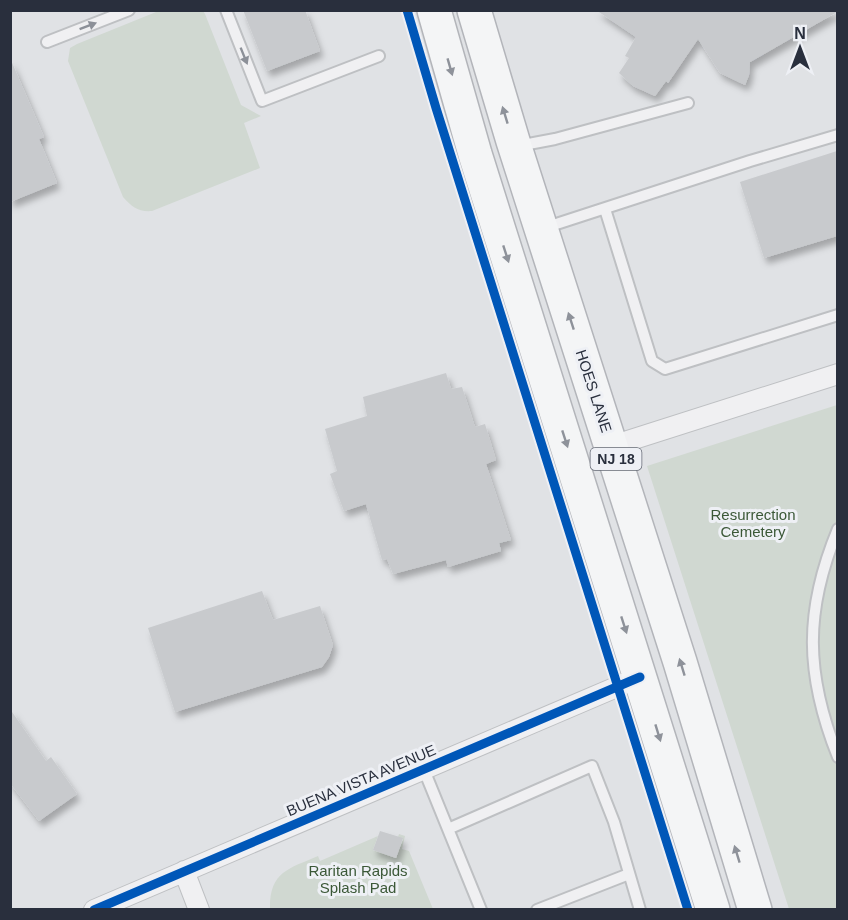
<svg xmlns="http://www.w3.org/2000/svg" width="848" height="920" font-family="Arial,sans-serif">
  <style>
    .green { fill: #d0d8d1 }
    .building { fill: #c8cacd; filter: url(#shadow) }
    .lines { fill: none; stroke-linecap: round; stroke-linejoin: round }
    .lane-casing { stroke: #bec0c3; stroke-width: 14 }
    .street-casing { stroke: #bec0c3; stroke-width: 22 }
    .highway-casing { stroke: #b3b5ba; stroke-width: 36 }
    .lane { stroke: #f0f0f2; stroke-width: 10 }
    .street { stroke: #f0f0f2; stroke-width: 20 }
    .highway { stroke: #f4f5f6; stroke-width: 33 }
    .cycleway-casing { stroke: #eef0f5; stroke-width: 13 }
    .cycleway { stroke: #0057b8; stroke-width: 9 }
    .oneway { fill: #8c9098 }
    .oneway2 { fill: #8e929a }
    .labels { text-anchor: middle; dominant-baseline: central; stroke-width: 6; stroke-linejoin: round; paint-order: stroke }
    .shield { fill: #eef0f5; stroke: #646974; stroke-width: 1.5 }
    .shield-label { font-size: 14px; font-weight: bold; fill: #292f3d }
    .street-label { font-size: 15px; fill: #292f3d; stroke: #eef0f5 }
    .park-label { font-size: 15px; fill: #3b5837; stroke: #eef0f5 }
  </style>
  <defs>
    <filter id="shadow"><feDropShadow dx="3.5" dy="6" stdDeviation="3" flood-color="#0004"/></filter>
  </defs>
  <rect width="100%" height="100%" fill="#e0e2e5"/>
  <!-- green -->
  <path class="green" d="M 161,10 L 203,11 L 205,14 L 241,105 L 261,116 L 244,123 L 260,168 L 152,211 C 138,212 132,207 123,197 L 68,61 L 70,48 L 77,44 Z
    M 837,405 L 837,909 L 789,909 L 647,466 Z
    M 399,834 L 405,836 L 402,849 L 409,851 L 433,909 L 270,910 C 269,872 288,869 318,856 L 320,861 L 378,836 L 373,850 L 396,858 L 403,839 L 398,837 Z"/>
  <!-- building -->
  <path class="building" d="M 243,10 L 305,10 L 320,51 L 267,71 Z
    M 596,10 L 837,10 L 837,12 L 750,62 L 749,75 L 745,85 L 720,73 L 698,39 L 668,83 L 666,81 L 655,96 L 633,86 L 619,73 L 629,58 L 625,56 L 636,37 Z
    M 10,58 L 44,137 L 39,139 L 57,183 L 10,202 Z
    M 837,151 L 837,236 L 764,258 L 740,182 Z
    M 446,373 L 451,389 L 462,387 L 475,427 L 485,424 L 496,460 L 486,464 L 511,540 L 499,543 L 501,551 L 448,567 L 446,560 L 393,574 L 387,559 L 382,560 L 366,504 L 344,511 L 330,474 L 337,471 L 325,429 L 367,416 L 363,397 Z
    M 262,591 L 273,620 L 320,606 L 333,645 L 329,657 L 322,667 L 175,712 L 148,628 Z
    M 10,709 L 46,761 L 51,757 L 77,794 L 39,821 L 10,783 Z
    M 380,831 L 403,838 L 396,858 L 373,850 Z"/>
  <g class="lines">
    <defs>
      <path id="lane" d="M 226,10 L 262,101 L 379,56
        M 47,42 L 129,10
        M 518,146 L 555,139 L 688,103
        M 605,209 L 652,361 L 665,369 L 838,315
        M 544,228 L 750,161 L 838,135
        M 838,529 C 804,611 805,674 838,757
        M 424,770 L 448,829 L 592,766 L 614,822 L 640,910
        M 448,829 L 481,910
        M 537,910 L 629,874"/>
      <path id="street" d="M 612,446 L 838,374
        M 184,871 L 199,910
        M 94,910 L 640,677"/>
      <path id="highway" d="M 434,10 L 475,154 L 713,910
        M 474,10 L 513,141 L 680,662 L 755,910"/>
    </defs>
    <!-- lane casing -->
    <use href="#lane" class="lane-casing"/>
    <!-- street casing -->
    <use href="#street" class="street-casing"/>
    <!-- highway casing -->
    <use href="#highway" class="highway-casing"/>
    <!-- lane -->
    <use href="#lane" class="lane"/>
    <!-- street -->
    <use href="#street" class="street"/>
    <!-- highway -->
    <use href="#highway" class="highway"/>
    <defs>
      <path id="cycleway" d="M 407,10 L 436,108 L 688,910
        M 94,910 L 640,677"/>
    </defs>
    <!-- cycleway casing -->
    <use href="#cycleway" class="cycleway-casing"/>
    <!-- cycleway -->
    <use href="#cycleway" class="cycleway"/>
  </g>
  <!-- one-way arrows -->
  <defs><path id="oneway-solid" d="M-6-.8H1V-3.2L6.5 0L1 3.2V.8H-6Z" transform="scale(1.5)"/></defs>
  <g class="oneway">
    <use href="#oneway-solid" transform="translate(88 26) rotate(-21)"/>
    <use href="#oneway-solid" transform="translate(244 56) rotate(68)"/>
  </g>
  <g class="oneway2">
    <use href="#oneway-solid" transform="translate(450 67) rotate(74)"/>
    <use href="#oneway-solid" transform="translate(505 115) rotate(-107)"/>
    <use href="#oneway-solid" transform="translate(506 254) rotate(72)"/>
    <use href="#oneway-solid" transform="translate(571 321) rotate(-108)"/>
    <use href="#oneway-solid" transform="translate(565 439) rotate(72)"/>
    <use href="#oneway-solid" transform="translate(624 625) rotate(72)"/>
    <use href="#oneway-solid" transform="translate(682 667) rotate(-107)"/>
    <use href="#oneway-solid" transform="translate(658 733) rotate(73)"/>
    <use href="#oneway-solid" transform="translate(737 854) rotate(-107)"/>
  </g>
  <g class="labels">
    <!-- shield labels -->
    <rect class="shield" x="590.5" y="448" width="51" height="22" rx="4.5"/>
    <g class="shield-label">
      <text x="616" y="459">NJ 18</text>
    </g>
    <!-- street labels -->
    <g class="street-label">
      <text transform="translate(594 391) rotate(72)">HOES LANE</text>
      <text transform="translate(361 780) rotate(-23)">BUENA VISTA AVENUE</text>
    </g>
    <!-- park labels -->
    <g class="park-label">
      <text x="753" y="514">Resurrection<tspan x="753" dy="17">Cemetery</tspan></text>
      <text x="358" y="870">Raritan Rapids<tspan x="358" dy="17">Splash Pad</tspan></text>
    </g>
  </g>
  <!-- border -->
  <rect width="848" height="920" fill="none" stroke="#292f3d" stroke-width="24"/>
  <!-- north arrow -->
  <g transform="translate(800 48)" stroke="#eef0f5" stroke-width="4.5" paint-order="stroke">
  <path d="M0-4.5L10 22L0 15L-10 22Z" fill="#292f3d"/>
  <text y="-9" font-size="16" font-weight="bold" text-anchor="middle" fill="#292f3d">N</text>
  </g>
</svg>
